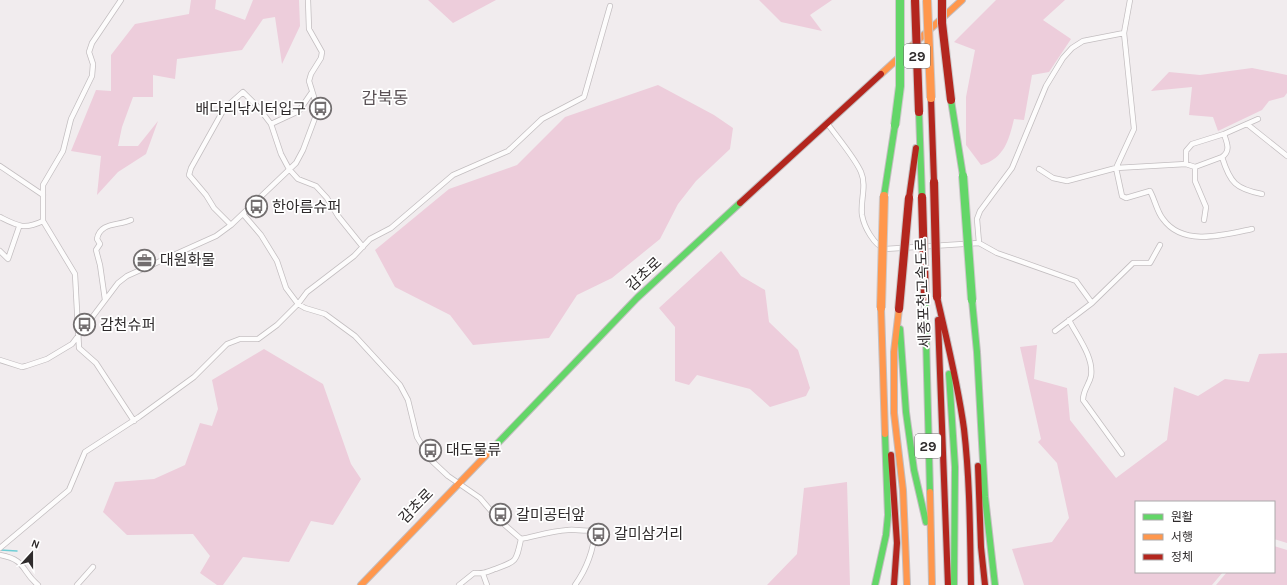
<svg xmlns="http://www.w3.org/2000/svg" width="1287" height="585" font-family="Karla,'Noto Sans KR',sans-serif">
  <style>
    .green { fill: #edcddb }
    .lines { fill: none; stroke-linecap: round; stroke-linejoin: round }
    .stream { stroke: #6fced5; stroke-width: 1.5 }
    .street-casing { stroke: #c3bec0; stroke-width: 6 }
    .fast-casing { stroke: #c3bec0; stroke-width: 8 }
    .slow-casing { stroke: #c3bec0; stroke-width: 8 }
    .jam-casing { stroke: #c3bec0; stroke-width: 8 }
    .street { stroke: #fdfcfc; stroke-width: 4.5 }
    .fast { stroke: #63d668; stroke-width: 6 }
    .slow { stroke: #ff974d; stroke-width: 6 }
    .jam { stroke: #b3261e; stroke-width: 6 }
    .fast-bridge-casing { stroke: #cdc9ca; stroke-width: 10; stroke-linecap: butt }
    .slow-bridge-casing { stroke: #cdc9ca; stroke-width: 10; stroke-linecap: butt }
    .jam-bridge-casing { stroke: #cdc9ca; stroke-width: 10; stroke-linecap: butt }
    .fast-bridge { stroke: #63d668; stroke-width: 8 }
    .slow-bridge { stroke: #ff974d; stroke-width: 8 }
    .jam-bridge { stroke: #b3261e; stroke-width: 8 }
    .labels { text-anchor: middle; dominant-baseline: central; stroke-width: 3.5; stroke-linejoin: round; paint-order: stroke }
    .shield { fill: #fff; stroke: #6d6b6b; stroke-width: 1 }
    .shield-label { font-size: 14px; font-weight: bold; fill: #2f2b2c }
    .poi-label { font-size: 15px; fill: #2f2b2c; stroke: #fff; text-anchor: start }
    .street-label { font-size: 15px; fill: #2f2b2c; stroke: #fff }
    .quarter-label { font-size: 17px; fill: #5b5256; stroke: #fff }
  </style>
  <rect width="100%" height="100%" fill="#f1ecee"/>
  <!-- green -->
  <path class="green" d="M 191,0 L 216,0 L 215,9 L 245,20 L 253,0 L 299,0 L 300,26 L 282,64 L 275,17 L 263,19 L 242,50 L 177,59 L 175,79 L 153,75 L 153,97 L 133,97 L 122,127 L 118,146 L 138,146 L 158,121 L 146,154 L 118,172 L 97,195 L 101,156 L 71,151 L 96,90 L 111,91 L 111,55 L 135,24 L 189,14 Z
    M 428,0 L 496,0 L 453,23 Z
    M 759,0 L 832,0 L 810,15 L 822,31 L 781,22 Z
    M 996,0 L 1065,0 L 1043,20 L 1071,39 L 1049,72 L 1032,75 L 1024,120 L 1014,119 C 1009,140 1004,159 981,165 L 966,145 L 966,97 L 975,50 L 954,42 Z
    M 1252,68 L 1287,75 L 1287,93 L 1284,97 L 1269,101 L 1262,110 L 1218,131 L 1213,117 L 1189,115 L 1192,87 L 1151,91 L 1169,72 L 1200,75 Z
    M 658,85 L 714,115 L 733,128 L 730,149 L 696,181 L 678,204 L 660,239 L 612,278 L 577,295 L 549,338 L 473,345 L 450,315 L 395,287 L 375,250 L 449,189 L 517,165 L 565,117 Z
    M 721,251 L 741,276 L 765,290 L 769,322 L 798,350 L 810,388 L 806,396 L 770,407 L 750,389 L 697,375 L 689,385 L 675,381 L 675,327 L 659,308 Z
    M 1037,345 L 1034,379 L 1067,388 L 1070,420 L 1116,478 L 1167,440 L 1174,387 L 1198,396 L 1225,379 L 1249,382 L 1259,354 L 1287,353 L 1287,543 L 1274,539 L 1274,502 L 1136,502 L 1136,572 L 1223,572 L 1212,585 L 1024,585 L 1012,549 L 1052,542 L 1069,518 L 1057,463 L 1038,442 L 1041,439 L 1020,347 Z
    M 264,349 L 323,384 L 351,464 L 361,479 L 333,525 L 311,521 L 289,562 L 243,557 L 223,585 L 217,585 L 200,573 L 210,556 L 193,534 L 127,535 L 103,512 L 115,482 L 154,479 L 185,465 L 200,423 L 212,426 L 218,409 L 212,380 Z
    M 847,482 L 850,585 L 767,585 L 797,554 L 804,488 Z
    M 1274,546 L 1287,550 L 1287,585 L 1216,585 L 1227,572 L 1274,572 Z"/>
  <g class="lines">
    <!-- stream -->
    <path class="stream" d="M 0,550 L 17,551"/>
    <defs>
      <path id="street" d="M 121,0 L 92,43 L 89,52 L 93,64 L 92,76 L 71,119 L 63,151 L 43,185 L 43,221 L 75,274 L 79,348 L 96,363 L 134,421
        M 1124,33 L 1134,129 L 1116,168 L 1122,196 L 1126,198 L 1150,191 C 1155,200 1157,212 1163,219 C 1183,247 1224,235 1252,229
        M 827,123 C 837,137 855,158 861,172 C 867,186 860,201 862,215 C 864,227 874,245 885,249 L 979,243 L 977,219 L 980,211 L 1012,168 L 1046,86 L 1063,58 L 1072,48 L 1083,41 L 1124,33 L 1130,0
        M 271,124 L 299,111 L 312,92
        M 1247,124 L 1287,156
        M 1224,134 C 1227,143 1231,151 1222,157 C 1230,183 1236,189 1262,194
        M 1186,164 L 1186,151 L 1192,144 L 1224,134 L 1258,119
        M 0,166 L 43,195
        M 1195,167 L 1222,157
        M 1039,169 L 1053,178 L 1067,181 L 1116,168 L 1186,164 L 1195,167 L 1195,181 L 1206,207 L 1204,220
        M 243,214 L 261,235 L 277,261 L 286,288 L 298,304 L 305,308 L 325,314 L 355,336 L 400,385 L 408,400 L 417,437 L 432,461 L 448,476 L 480,498 L 498,519 L 521,539 C 536,536 552,531 568,530 C 577,529 585,532 594,530 C 595,548 586,570 575,585
        M 0,217 C 18,226 24,230 43,221
        M 231,225 L 214,208 L 206,195 L 189,175 L 191,168 L 224,109 L 243,92 L 258,107 L 271,124 L 281,154 L 289,169 L 298,179 L 316,186 L 327,198 L 338,216 L 363,247
        M 979,243 L 997,253 L 1076,281 L 1092,303 L 1133,263 L 1150,263 L 1160,245
        M 0,251 L 8,259 L 19,227
        M 105,300 L 100,265 L 96,250 L 100,244 L 97,239 C 100,222 118,226 131,220
        M 1069,320 C 1077,336 1094,357 1091,376 C 1089,385 1083,390 1083,400 L 1122,454
        M 1055,331 L 1092,303
        M 0,360 L 22,367 L 26,366 L 47,359 L 72,344 L 118,283 L 127,276 L 216,236 L 231,225 L 296,163 L 303,150 L 318,110 L 309,81 L 311,74 L 321,58 L 322,52 L 309,29 L 308,0
        M 0,548 L 69,490 L 85,452 L 139,417 L 194,377 L 227,344 L 240,339 L 258,339 L 277,325 L 298,304 L 307,292 L 354,256 L 370,239 L 391,228 L 453,175 L 508,151 L 542,119 L 584,97 L 610,6
        M 0,555 C 27,560 21,571 38,585
        M 483,574 L 487,585
        M 77,585 L 93,567
        M 459,585 L 474,573 C 483,574 487,572 495,569 C 517,561 516,562 521,539"/>
      <path id="fast" d="M 951,100 L 963,176
        M 919,112 L 922,197
        M 884,196 L 895,125
        M 925,297 L 930,492
        M 972,300 L 977,352 L 985,497 L 995,585
        M 900,329 L 906,412 L 914,470 L 926,522
        M 949,374 L 955,467 L 954,585
        M 495,446 L 637,298 L 740,203
        M 875,585 L 886,535 L 888,515 L 885,434"/>
      <path id="slow" d="M 881,74 L 962,0
        M 881,308 L 885,434
        M 899,309 L 894,352 L 894,413 L 903,490 L 907,585
        M 930,492 L 932,585
        M 361,585 L 495,446"/>
      <path id="jam" d="M 931,98 L 934,182
        M 909,198 L 916,148
        M 740,203 L 881,74
        M 937,297 C 947,341 958,384 964,429 C 970,481 970,533 971,585
        M 938,320 L 948,585
        M 891,455 L 897,543 L 894,585
        M 978,466 L 981,547 L 985,585"/>
    </defs>
    <!-- street casing -->
    <use href="#street" class="street-casing"/>
    <!-- fast casing -->
    <use href="#fast" class="fast-casing"/>
    <!-- slow casing -->
    <use href="#slow" class="slow-casing"/>
    <!-- jam casing -->
    <use href="#jam" class="jam-casing"/>
    <!-- street -->
    <use href="#street" class="street"/>
    <!-- fast -->
    <use href="#fast" class="fast"/>
    <!-- slow -->
    <use href="#slow" class="slow"/>
    <!-- jam -->
    <use href="#jam" class="jam"/>
    <defs>
      <path id="fast-bridge" d="M 895,125 L 900,86 L 900,0
        M 963,176 L 972,300"/>
      <path id="slow-bridge" d="M 927,0 L 931,98
        M 881,308 L 884,196"/>
      <path id="jam-bridge" d="M 915,0 L 919,112
        M 942,0 L 942,23 L 951,100
        M 934,182 L 937,297
        M 922,197 L 925,297
        M 899,309 L 909,198"/>
    </defs>
    <!-- fast-bridge casing -->
    <use href="#fast-bridge" class="fast-bridge-casing"/>
    <!-- slow-bridge casing -->
    <use href="#slow-bridge" class="slow-bridge-casing"/>
    <!-- jam-bridge casing -->
    <use href="#jam-bridge" class="jam-bridge-casing"/>
    <!-- fast-bridge -->
    <use href="#fast-bridge" class="fast-bridge"/>
    <!-- slow-bridge -->
    <use href="#slow-bridge" class="slow-bridge"/>
    <!-- jam-bridge -->
    <use href="#jam-bridge" class="jam-bridge"/>
  </g>
  <!-- icons -->
  <defs>
    <symbol id="bus-ring" viewBox="-11 -11 22 22"><circle r="9.5" fill="#fff" stroke="#736f70" stroke-width="1.5"/><path d="M-5-6H5V4H4V6H2V4H-2V6H-4V4H-5ZM-3.5-4V0h7V-4ZM-3.5 1.2v1.5H-2V1.2ZM2 1.2v1.5H3.5V1.2Z" fill="#736f70"/></symbol>
    <symbol id="office-ring" viewBox="-11 -11 22 22"><circle r="9.5" fill="#fff" stroke="#736f70" stroke-width="1.5"/><path d="M-6-3h4V-5.5h4V-3h4V5H-6ZM-1-4.5V-3h2v-1.5ZM-6 0V1H6V0Z" fill="#736f70"/></symbol>
  </defs>
  <g fill-rule="evenodd">
    <use href="#bus-ring" x="308" y="96" width="25" height="25"/>
    <use href="#bus-ring" x="244" y="194" width="25" height="25"/>
    <use href="#office-ring" x="132" y="248" width="25" height="25"/>
    <use href="#bus-ring" x="72" y="312" width="25" height="25"/>
    <use href="#bus-ring" x="418" y="438" width="25" height="25"/>
    <use href="#bus-ring" x="488" y="502" width="25" height="25"/>
    <use href="#bus-ring" x="586" y="522" width="25" height="25"/>
  </g>
  <g class="labels">
    <!-- shield labels -->
    <g class="shield">
      <rect x="904" y="44" width="26" height="24" rx="3"/>
      <rect x="915" y="434" width="26" height="24" rx="3"/>
    </g>
    <g class="shield-label">
      <text x="917" y="56">29</text>
      <text x="928" y="446">29</text>
    </g>
    <!-- poi labels -->
    <g class="poi-label">
      <text x="306" y="109" text-anchor="end">배다리낚시터입구</text>
      <text x="272" y="207">한아름슈퍼</text>
      <text x="160" y="260">대원화물</text>
      <text x="100" y="325">감천슈퍼</text>
      <text x="446" y="450">대도물류</text>
      <text x="516" y="515">갈미공터앞</text>
      <text x="614" y="534">갈미삼거리</text>
    </g>
    <!-- street labels -->
    <g class="street-label">
      <text transform="translate(644 274) rotate(-43)">감초로</text>
      <text transform="translate(923 293) rotate(-92)">세종포천고속도로</text>
      <text transform="translate(416 506) rotate(-46)">감초로</text>
    </g>
    <!-- quarter labels -->
    <g class="quarter-label">
      <text x="385" y="98">감북동</text>
    </g>
  </g>
  <!-- legend -->
  <rect x="1135" y="501" width="140" height="72" fill="#ffffff" stroke="#acaaab"/>
  <rect x="1143" y="514" width="20" height="6" fill="#63d668" stroke="#acaaab"/>
  <text x="1171" y="521" font-size="12" fill="#2f2b2c">원활</text>
  <rect x="1143" y="534" width="20" height="6" fill="#ff974d" stroke="#acaaab"/>
  <text x="1171" y="541" font-size="12" fill="#2f2b2c">서행</text>
  <rect x="1143" y="554" width="20" height="6" fill="#b3261e" stroke="#acaaab"/>
  <text x="1171" y="561" font-size="12" fill="#2f2b2c">정체</text>
  <!-- north arrow -->
  <g transform="translate(32 553) rotate(21)" stroke="#ffffff" stroke-width="3" paint-order="stroke">
  <path d="M0-3L7 15L0 10L-7 15Z" fill="#2f2b2c"/>
  <text y="-6" font-size="11" font-weight="bold" text-anchor="middle" fill="#2f2b2c">N</text>
  </g>
</svg>
